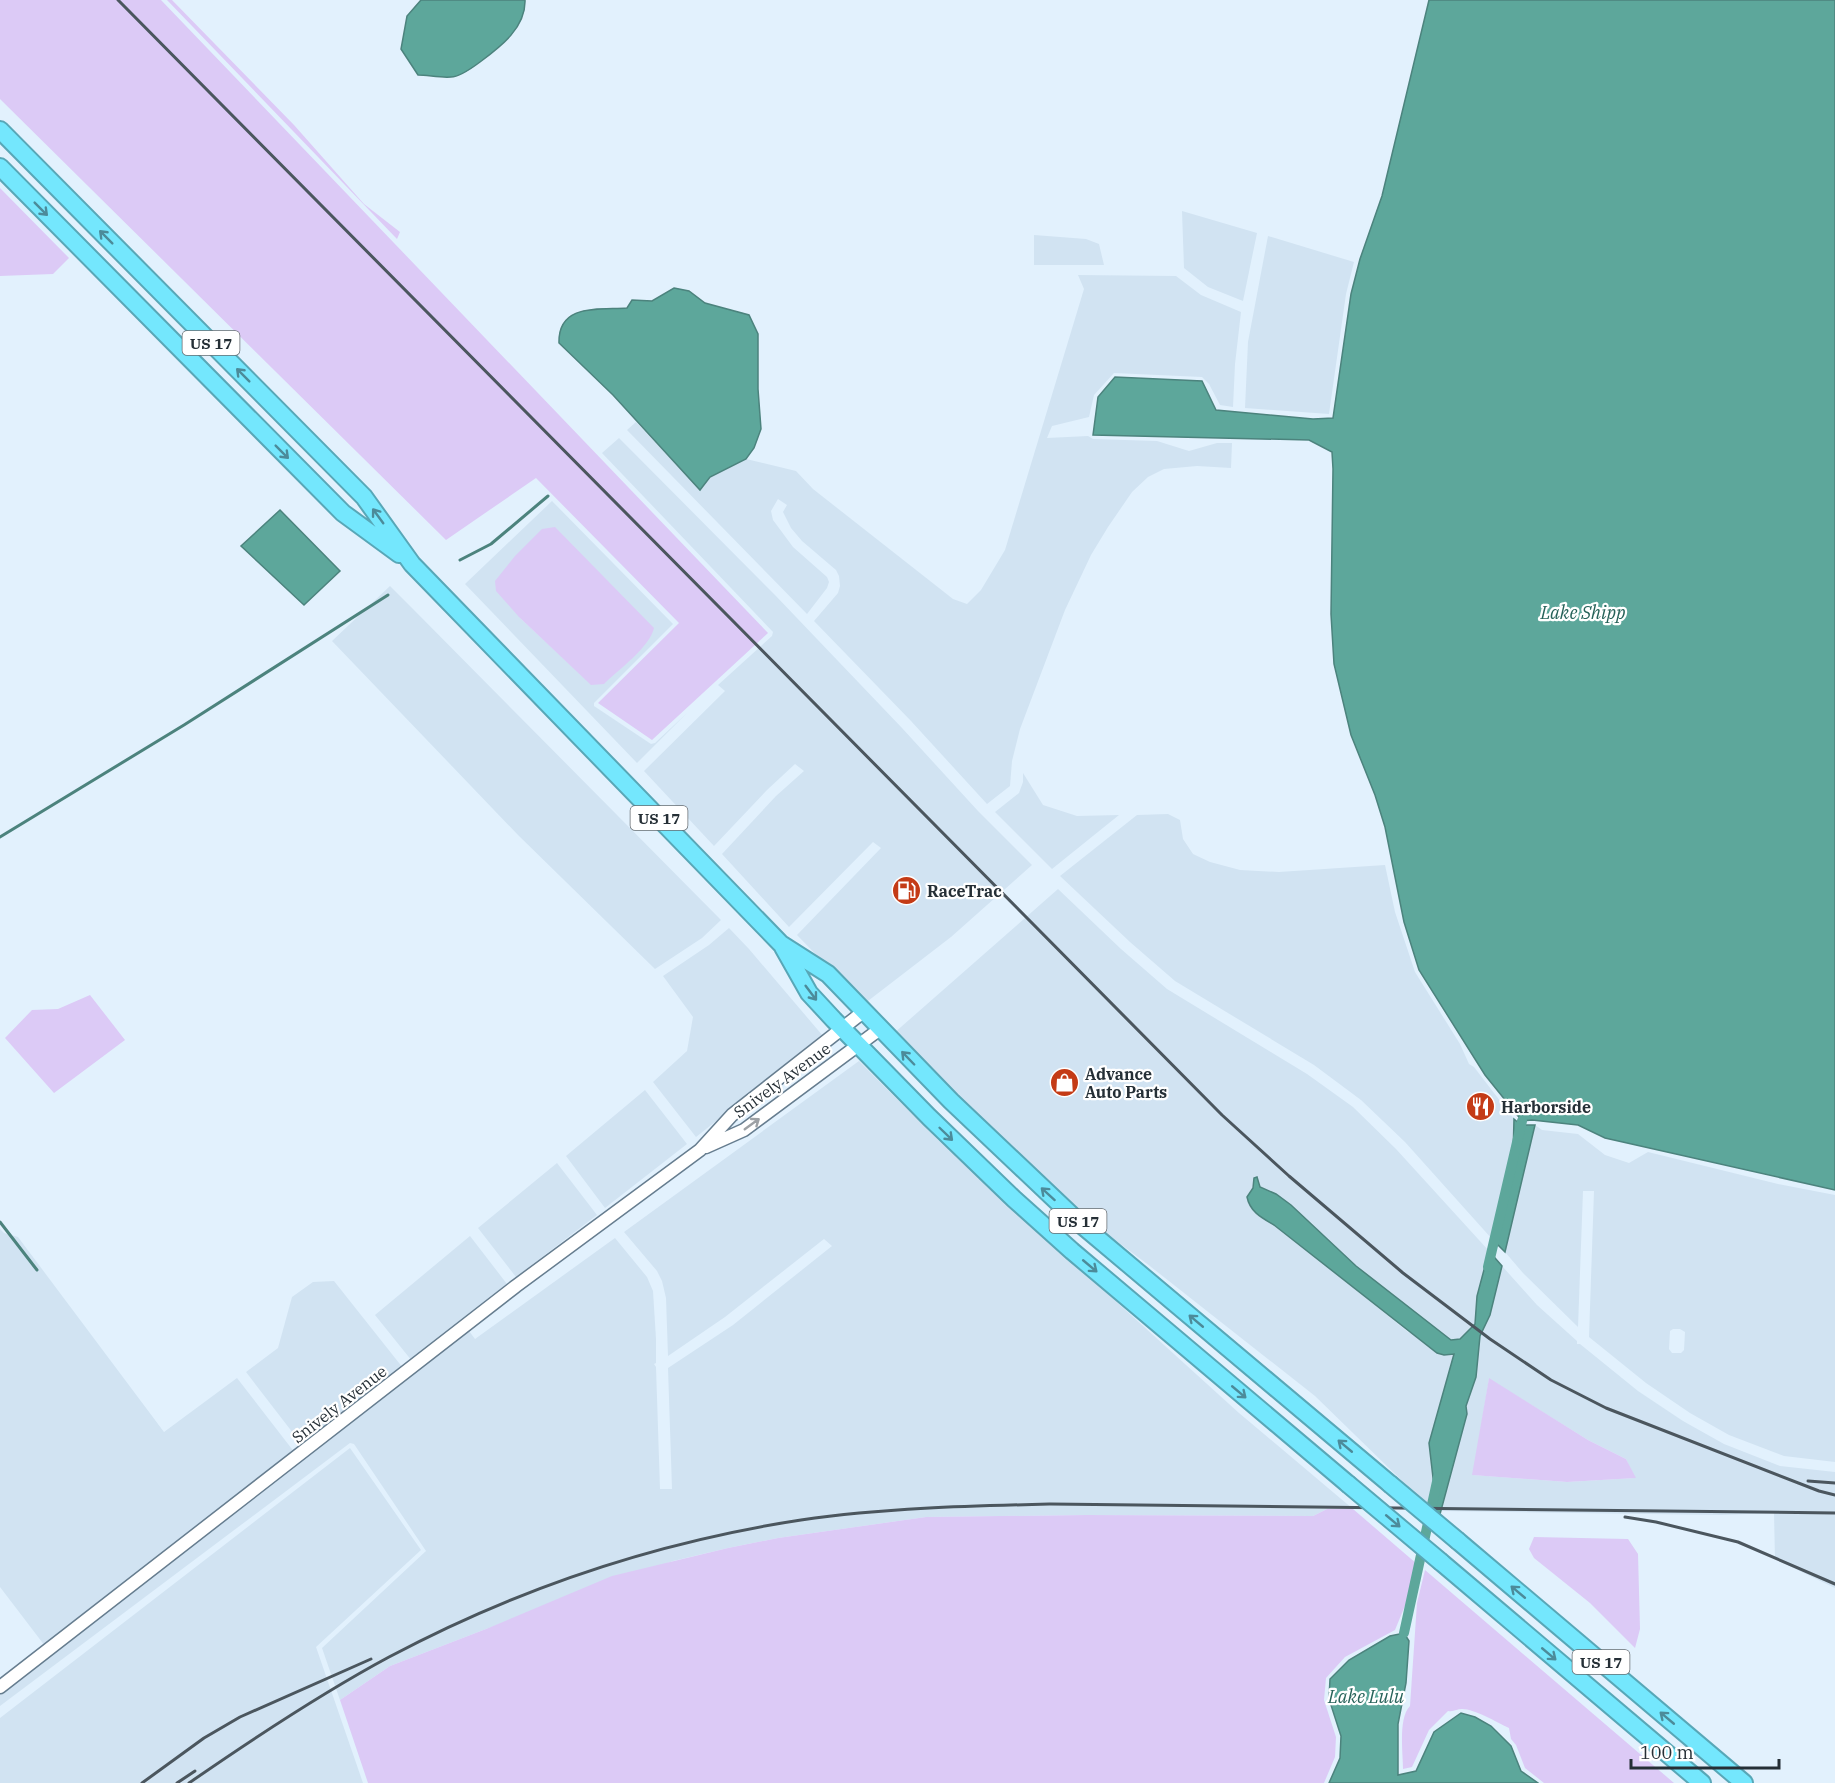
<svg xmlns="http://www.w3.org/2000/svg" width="1835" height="1783" font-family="'IBM Plex Serif',serif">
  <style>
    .built { fill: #d1e3f2; fill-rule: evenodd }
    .green { fill: #dccaf6 }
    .water { fill: #5da79b; stroke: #4c837d; stroke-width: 1.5 }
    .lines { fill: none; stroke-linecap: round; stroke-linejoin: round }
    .stream { stroke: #4c837d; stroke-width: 3 }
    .canal { stroke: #5da79b; stroke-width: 10 }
    .secondary-casing { stroke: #667d8f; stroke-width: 15 }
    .highway-casing { stroke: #58a7b7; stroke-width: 20 }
    .secondary { stroke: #fff; stroke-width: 12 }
    .highway { stroke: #74e7fd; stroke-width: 16 }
    .rail { stroke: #4b565e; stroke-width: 3 }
    .highway-bridge-casing { stroke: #58a7b7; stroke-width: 20; stroke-linecap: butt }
    .highway-bridge { stroke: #74e7fd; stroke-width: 16 }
    .oneway { stroke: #4c8b9a }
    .oneway2 { stroke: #9da1a5 }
    .labels { text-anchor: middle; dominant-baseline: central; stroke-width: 4.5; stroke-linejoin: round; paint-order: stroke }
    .shield { fill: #fff; stroke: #666d72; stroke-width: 1.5 }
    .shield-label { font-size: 15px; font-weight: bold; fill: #252f36 }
    .poi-label { font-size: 16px; font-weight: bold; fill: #252f36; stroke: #fff; text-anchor: start }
    .street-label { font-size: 16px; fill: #252f36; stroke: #fff }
    .water-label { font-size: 18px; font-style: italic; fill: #266259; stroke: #fff }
  </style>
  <rect width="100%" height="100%" fill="#e2f1fd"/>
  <!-- built -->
  <path class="built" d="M 1182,211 L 1257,233 L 1243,301 L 1208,287 L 1184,268 Z
    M 1034,235 L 1086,239 L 1099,244 L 1104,265 L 1034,265 Z
    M 1268,236 L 1354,262 L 1346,294 L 1329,414 L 1245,408 L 1248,342 Z
    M 1078,275 L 1176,276 L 1201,295 L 1241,312 L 1235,364 L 1233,407 L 1220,405 L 1209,384 L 1202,377 L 1114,373 L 1094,395 L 1089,417 L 1052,426 L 1047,438 L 1088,436 L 1093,439 L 1157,441 L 1189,451 L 1217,443 L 1232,443 L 1231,468 L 1197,466 L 1164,469 L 1148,477 L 1132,492 L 1108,527 L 1091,555 L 1065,610 L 1020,729 L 1012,761 L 1010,786 L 987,804 L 911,721 L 814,621 L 838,593 L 840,586 L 839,576 L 836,570 L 802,541 L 791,528 L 783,512 L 787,505 L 778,499 L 771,511 L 773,520 L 793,547 L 827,577 L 829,582 L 827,588 L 807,614 L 627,430 L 636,422 L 700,490 L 710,477 L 746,459 L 796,471 L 813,489 L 953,599 L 967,604 L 981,590 L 1005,550 L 1084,289 Z
    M 619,438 L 775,595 L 902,728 L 978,811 L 1032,865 L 951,937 L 864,1004 L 797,935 L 881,848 L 873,842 L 789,927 L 722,854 L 776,796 L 804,771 L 795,764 L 767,790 L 714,846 L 644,771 L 725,691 L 718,685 L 772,636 L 773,632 L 602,453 Z
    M 552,501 L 673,624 L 594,703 L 594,706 L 651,744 L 655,743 L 687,713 L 637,763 L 465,584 ZM 519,617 L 604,684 L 591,684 Z
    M 390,586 L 413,609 L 721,920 L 702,938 L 655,969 L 518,835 L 332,641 Z
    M 1023,773 L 1043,805 L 1077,816 L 1119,815 L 1052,869 L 995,812 L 1019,793 L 1023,782 Z
    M 1168,814 L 1180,820 L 1183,839 L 1193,854 L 1210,862 L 1240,870 L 1279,872 L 1385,865 L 1395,912 L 1415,972 L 1460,1044 L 1469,1064 L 1474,1067 L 1514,1119 L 1513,1157 L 1504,1206 L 1497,1217 L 1492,1239 L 1405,1142 L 1361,1100 L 1314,1065 L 1175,981 L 1130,942 L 1060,876 L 1137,815 Z
    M 1058,889 L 1121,949 L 1167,989 L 1307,1074 L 1353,1107 L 1396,1149 L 1489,1251 L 1477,1296 L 1475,1324 L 1460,1339 L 1451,1340 L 1356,1266 L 1291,1205 L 1276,1194 L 1260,1187 L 1259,1181 L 1250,1191 L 1257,1215 L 1274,1225 L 1328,1267 L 1408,1332 L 1455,1353 L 1429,1443 L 1435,1495 L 1432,1510 L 1315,1396 L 1146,1263 L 1073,1209 L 893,1034 Z
    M 729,928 L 749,949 L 823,1036 L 696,1137 L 653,1082 L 687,1051 L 693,1017 L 663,976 L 709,945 Z
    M 859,1061 L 938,1140 L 1239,1413 L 1353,1509 L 1327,1509 L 1313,1516 L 1086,1515 L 926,1517 L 778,1538 L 728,1548 L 673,1561 L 486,1629 L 390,1666 L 340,1700 L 322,1648 L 426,1551 L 354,1444 L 350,1443 L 0,1706 L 0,1694 L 469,1331 L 475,1339 L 615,1238 L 647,1277 L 653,1291 L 656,1339 L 656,1363 L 654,1364 L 656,1367 L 660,1489 L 672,1489 L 668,1368 L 733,1325 L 832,1246 L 824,1239 L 725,1317 L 668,1356 L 666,1298 L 662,1281 L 657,1271 L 624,1232 Z
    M 645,1090 L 687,1144 L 605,1208 L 566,1156 Z
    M 1535,1125 L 1542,1130 L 1578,1134 L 1605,1155 L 1629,1163 L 1648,1152 L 1778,1184 L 1835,1195 L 1835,1462 L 1784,1456 L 1729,1435 L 1690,1413 L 1646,1383 L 1589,1337 L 1594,1191 L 1583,1191 L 1578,1327 L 1523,1273 L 1505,1252 ZM 1673,1329 L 1680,1329 L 1685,1332 L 1684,1350 L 1681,1353 L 1672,1353 L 1669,1349 L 1670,1331 Z
    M 557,1163 L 597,1215 L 516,1277 L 478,1228 Z
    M 0,1229 L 4,1233 L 18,1237 L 164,1432 L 237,1378 L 295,1453 L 45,1646 L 0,1587 Z
    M 470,1236 L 507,1284 L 412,1361 L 375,1315 Z
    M 1502,1266 L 1537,1305 L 1577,1341 L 1577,1344 L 1580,1344 L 1638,1391 L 1683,1421 L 1724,1444 L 1780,1466 L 1835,1472 L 1835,1588 L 1775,1559 L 1774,1513 L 1721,1515 L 1441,1511 L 1467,1414 L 1466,1406 L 1476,1377 L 1480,1336 L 1490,1315 ZM 1489,1379 L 1588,1440 L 1626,1459 L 1635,1478 L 1567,1482 L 1473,1475 Z
    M 334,1281 L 403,1368 L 303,1446 L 246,1372 L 278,1348 L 292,1297 L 313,1282 Z
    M 350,1448 L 421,1550 L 316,1647 L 363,1783 L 0,1783 L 0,1718 Z"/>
  <!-- green -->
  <path class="green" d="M 0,0 L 161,0 L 768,633 L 652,740 L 598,703 L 679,623 L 536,478 L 446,540 L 0,99 Z
    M 167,0 L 172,0 L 294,125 L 364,204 L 400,232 L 397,239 Z
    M 0,188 L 69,258 L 53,274 L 0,276 Z
    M 555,527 L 654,628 C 650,647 618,670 604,684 L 591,685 L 519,617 L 496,591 L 495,581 L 515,556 L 542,529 Z
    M 90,995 L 125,1040 L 54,1093 L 5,1038 L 32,1010 L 58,1009 Z
    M 1489,1378 L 1588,1440 L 1626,1459 L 1636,1478 L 1567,1482 L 1472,1475 Z
    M 1327,1509 L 1353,1509 L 1417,1564 L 1409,1596 L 1395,1630 L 1345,1657 L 1326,1678 L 1324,1700 L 1336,1737 L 1335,1757 L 1324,1783 L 368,1783 L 340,1700 L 390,1666 L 486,1629 L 612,1576 L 728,1548 L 778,1538 L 926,1517 L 1086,1515 L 1313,1516 Z
    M 1534,1537 L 1628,1539 L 1638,1554 L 1640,1629 L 1635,1648 L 1590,1603 L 1534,1558 L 1529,1549 Z
    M 1425,1570 L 1674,1783 L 1544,1783 L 1525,1768 L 1516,1745 L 1511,1739 L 1509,1728 C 1496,1722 1475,1709 1462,1709 C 1457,1709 1454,1712 1448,1711 L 1429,1730 L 1412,1767 L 1403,1769 C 1403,1753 1398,1718 1410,1706 L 1417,1603 Z"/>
  <!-- water -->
  <path class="water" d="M 421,0 L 525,0 C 526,28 500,47 480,62 C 472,68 460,77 451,77 C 440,78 428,75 418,75 L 401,49 L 407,16 Z
    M 1429,0 L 1835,0 L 1835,1190 L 1605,1138 L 1578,1125 L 1532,1120 L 1522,1121 L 1485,1075 L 1419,970 L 1404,922 L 1385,827 L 1375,795 L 1351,735 L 1334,664 L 1331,614 L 1333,469 L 1332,452 L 1309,440 L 1093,435 L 1098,397 L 1115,377 L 1202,381 L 1216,410 L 1313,419 L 1333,418 L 1351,294 L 1360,259 L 1382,196 Z
    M 674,288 L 689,291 L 705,303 L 749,315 L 758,334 L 758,389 L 761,429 L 754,448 L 746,459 L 710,477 L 700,490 L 613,395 L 559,343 C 558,303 599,310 627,308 L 632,300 L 652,301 Z
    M 280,510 L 340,571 L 304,605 L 241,546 Z
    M 1514,1119 L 1521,1125 L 1535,1125 L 1505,1252 L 1492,1239 L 1497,1217 L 1504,1206 L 1513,1157 Z
    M 1257,1177 L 1260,1187 L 1276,1194 L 1291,1205 L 1356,1266 L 1451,1340 L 1460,1339 L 1475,1324 L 1477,1296 L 1489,1251 L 1502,1266 L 1490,1315 L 1480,1336 L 1476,1377 L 1466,1406 L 1467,1414 L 1439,1518 L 1431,1511 L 1435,1495 L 1429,1443 L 1454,1354 L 1444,1355 L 1437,1353 L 1274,1225 C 1262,1218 1250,1212 1247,1197 L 1253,1188 L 1254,1178 Z
    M 1404,1633 L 1409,1641 L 1406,1683 L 1398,1724 L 1398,1775 L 1416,1771 L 1434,1732 L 1461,1713 L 1475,1717 L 1491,1726 L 1511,1746 L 1521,1771 L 1538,1783 L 1329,1783 L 1340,1758 L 1341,1736 L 1329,1699 L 1330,1679 L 1349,1660 L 1390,1636 Z"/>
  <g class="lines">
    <!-- stream -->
    <path class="stream" d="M 460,560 L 491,544 L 548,496
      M 0,837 L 184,725 L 388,595
      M 0,1222 L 37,1270"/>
    <!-- canal -->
    <path class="canal" d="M 1488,1267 L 1522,1121
      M 1404,1633 L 1438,1477"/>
    <defs>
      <path id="secondary" d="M 706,1147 L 744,1130 L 880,1029
        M 0,1687 L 516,1286 L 700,1150 L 732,1115 L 863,1012"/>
      <path id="highway" d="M 0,130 L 364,497 L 412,564 L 781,944 L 828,974 L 951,1101 L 1083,1226 L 1390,1484
        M 0,167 L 343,513 L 399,554
        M 783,947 L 809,993 L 834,1020 L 929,1117 L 1014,1199 L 1072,1251 L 1348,1484
        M 1458,1541 L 1744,1783
        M 1441,1562 L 1702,1783"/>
    </defs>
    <!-- secondary casing -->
    <use href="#secondary" class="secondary-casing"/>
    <!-- highway casing -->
    <use href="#highway" class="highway-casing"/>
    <!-- secondary -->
    <use href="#secondary" class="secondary"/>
    <!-- highway -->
    <use href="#highway" class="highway"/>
    <!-- rail -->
    <path class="rail" d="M 118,0 L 1222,1115 L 1289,1176 L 1403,1273 L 1490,1339 L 1551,1380 L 1606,1408 L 1819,1491 L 1835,1495
      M 1808,1481 L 1835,1483
      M 1625,1517 L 1656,1522 L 1738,1542 L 1835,1584
      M 142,1783 L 204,1738 L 240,1717 L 371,1659
      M 177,1783 L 195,1771
      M 189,1783 C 254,1738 320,1694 389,1657 C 517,1589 657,1542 801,1520 C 883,1508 967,1506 1050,1504 L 1835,1513"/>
    <defs>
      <path id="highway-bridge" d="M 1348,1484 L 1441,1562
        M 1390,1484 L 1458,1541"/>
    </defs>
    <!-- highway-bridge casing -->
    <use href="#highway-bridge" class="highway-bridge-casing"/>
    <!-- highway-bridge -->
    <use href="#highway-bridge" class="highway-bridge"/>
  </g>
  <!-- one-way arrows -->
  <defs><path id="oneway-shaft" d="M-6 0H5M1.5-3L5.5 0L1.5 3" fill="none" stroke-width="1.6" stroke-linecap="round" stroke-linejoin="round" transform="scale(1.5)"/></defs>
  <g class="oneway">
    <use href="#oneway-shaft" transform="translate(41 209) rotate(45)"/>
    <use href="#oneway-shaft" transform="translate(106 237) rotate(-135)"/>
    <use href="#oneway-shaft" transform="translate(243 375) rotate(-135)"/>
    <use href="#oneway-shaft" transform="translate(282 452) rotate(45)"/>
    <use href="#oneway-shaft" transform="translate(378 516) rotate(-126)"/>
    <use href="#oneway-shaft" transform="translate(811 993) rotate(53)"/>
    <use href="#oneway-shaft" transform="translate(908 1058) rotate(-134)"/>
    <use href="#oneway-shaft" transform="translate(946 1134) rotate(44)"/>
    <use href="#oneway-shaft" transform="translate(1048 1194) rotate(-138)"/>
    <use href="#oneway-shaft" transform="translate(1090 1266) rotate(40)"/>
    <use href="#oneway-shaft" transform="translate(1196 1321) rotate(-140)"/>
    <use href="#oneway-shaft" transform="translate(1239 1392) rotate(40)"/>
    <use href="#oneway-shaft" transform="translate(1345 1446) rotate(-140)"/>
    <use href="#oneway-shaft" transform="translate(1393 1521) rotate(40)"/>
    <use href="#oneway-shaft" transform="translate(1518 1592) rotate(-140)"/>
    <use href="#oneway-shaft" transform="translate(1549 1654) rotate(40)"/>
    <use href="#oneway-shaft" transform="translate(1667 1718) rotate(-140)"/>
  </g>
  <use class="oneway2" href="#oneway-shaft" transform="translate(752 1124) rotate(-36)"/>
  <!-- icons -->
  <defs>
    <symbol id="fuel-disc" viewBox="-11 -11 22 22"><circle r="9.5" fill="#c43b16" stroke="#fff"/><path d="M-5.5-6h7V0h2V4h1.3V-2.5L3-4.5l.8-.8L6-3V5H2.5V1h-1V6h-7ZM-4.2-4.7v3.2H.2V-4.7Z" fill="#fff"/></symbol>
    <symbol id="shop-disc" viewBox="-11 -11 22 22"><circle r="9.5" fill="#c43b16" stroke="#fff"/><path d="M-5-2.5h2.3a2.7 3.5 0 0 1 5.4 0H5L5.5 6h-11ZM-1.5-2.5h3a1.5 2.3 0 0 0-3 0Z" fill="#fff"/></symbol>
    <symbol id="restaurant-disc" viewBox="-11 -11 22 22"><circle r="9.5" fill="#c43b16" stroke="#fff"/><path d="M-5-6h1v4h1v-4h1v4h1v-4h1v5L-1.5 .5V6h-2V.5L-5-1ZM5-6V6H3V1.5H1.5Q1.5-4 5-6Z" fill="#fff"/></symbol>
  </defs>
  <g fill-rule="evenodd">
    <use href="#fuel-disc" x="890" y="874" width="33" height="33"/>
    <use href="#shop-disc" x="1048" y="1066" width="33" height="33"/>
    <use href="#restaurant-disc" x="1464" y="1090" width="33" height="33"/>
  </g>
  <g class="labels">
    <!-- shield labels -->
    <g class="shield">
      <rect x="182.5" y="331" width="57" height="24" rx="4.5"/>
      <rect x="630.5" y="806" width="57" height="24" rx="4.5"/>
      <rect x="1049.5" y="1209" width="57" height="24" rx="4.5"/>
      <rect x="1572.5" y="1650" width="57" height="24" rx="4.5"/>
    </g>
    <g class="shield-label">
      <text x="211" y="343">US 17</text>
      <text x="659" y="818">US 17</text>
      <text x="1078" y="1221">US 17</text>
      <text x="1601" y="1662">US 17</text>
    </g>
    <!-- poi labels -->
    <g class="poi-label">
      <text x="927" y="891">RaceTrac</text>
      <text x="1085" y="1074">Advance<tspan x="1085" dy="18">Auto Parts</tspan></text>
      <text x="1501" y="1107">Harborside</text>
    </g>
    <!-- street labels -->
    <g class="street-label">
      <text transform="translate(782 1080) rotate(-36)">Snively Avenue</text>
      <text transform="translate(339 1404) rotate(-38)">Snively Avenue</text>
    </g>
    <!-- water labels -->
    <g class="water-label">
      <text x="1583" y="612">Lake Shipp</text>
      <text x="1366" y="1696">Lake Lulu</text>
    </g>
  </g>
  <!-- scale -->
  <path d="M1631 1759v9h148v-9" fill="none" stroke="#252f36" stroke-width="3"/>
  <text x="1640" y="1759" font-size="18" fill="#252f36" stroke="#ffffff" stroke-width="4.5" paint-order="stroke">100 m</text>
</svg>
